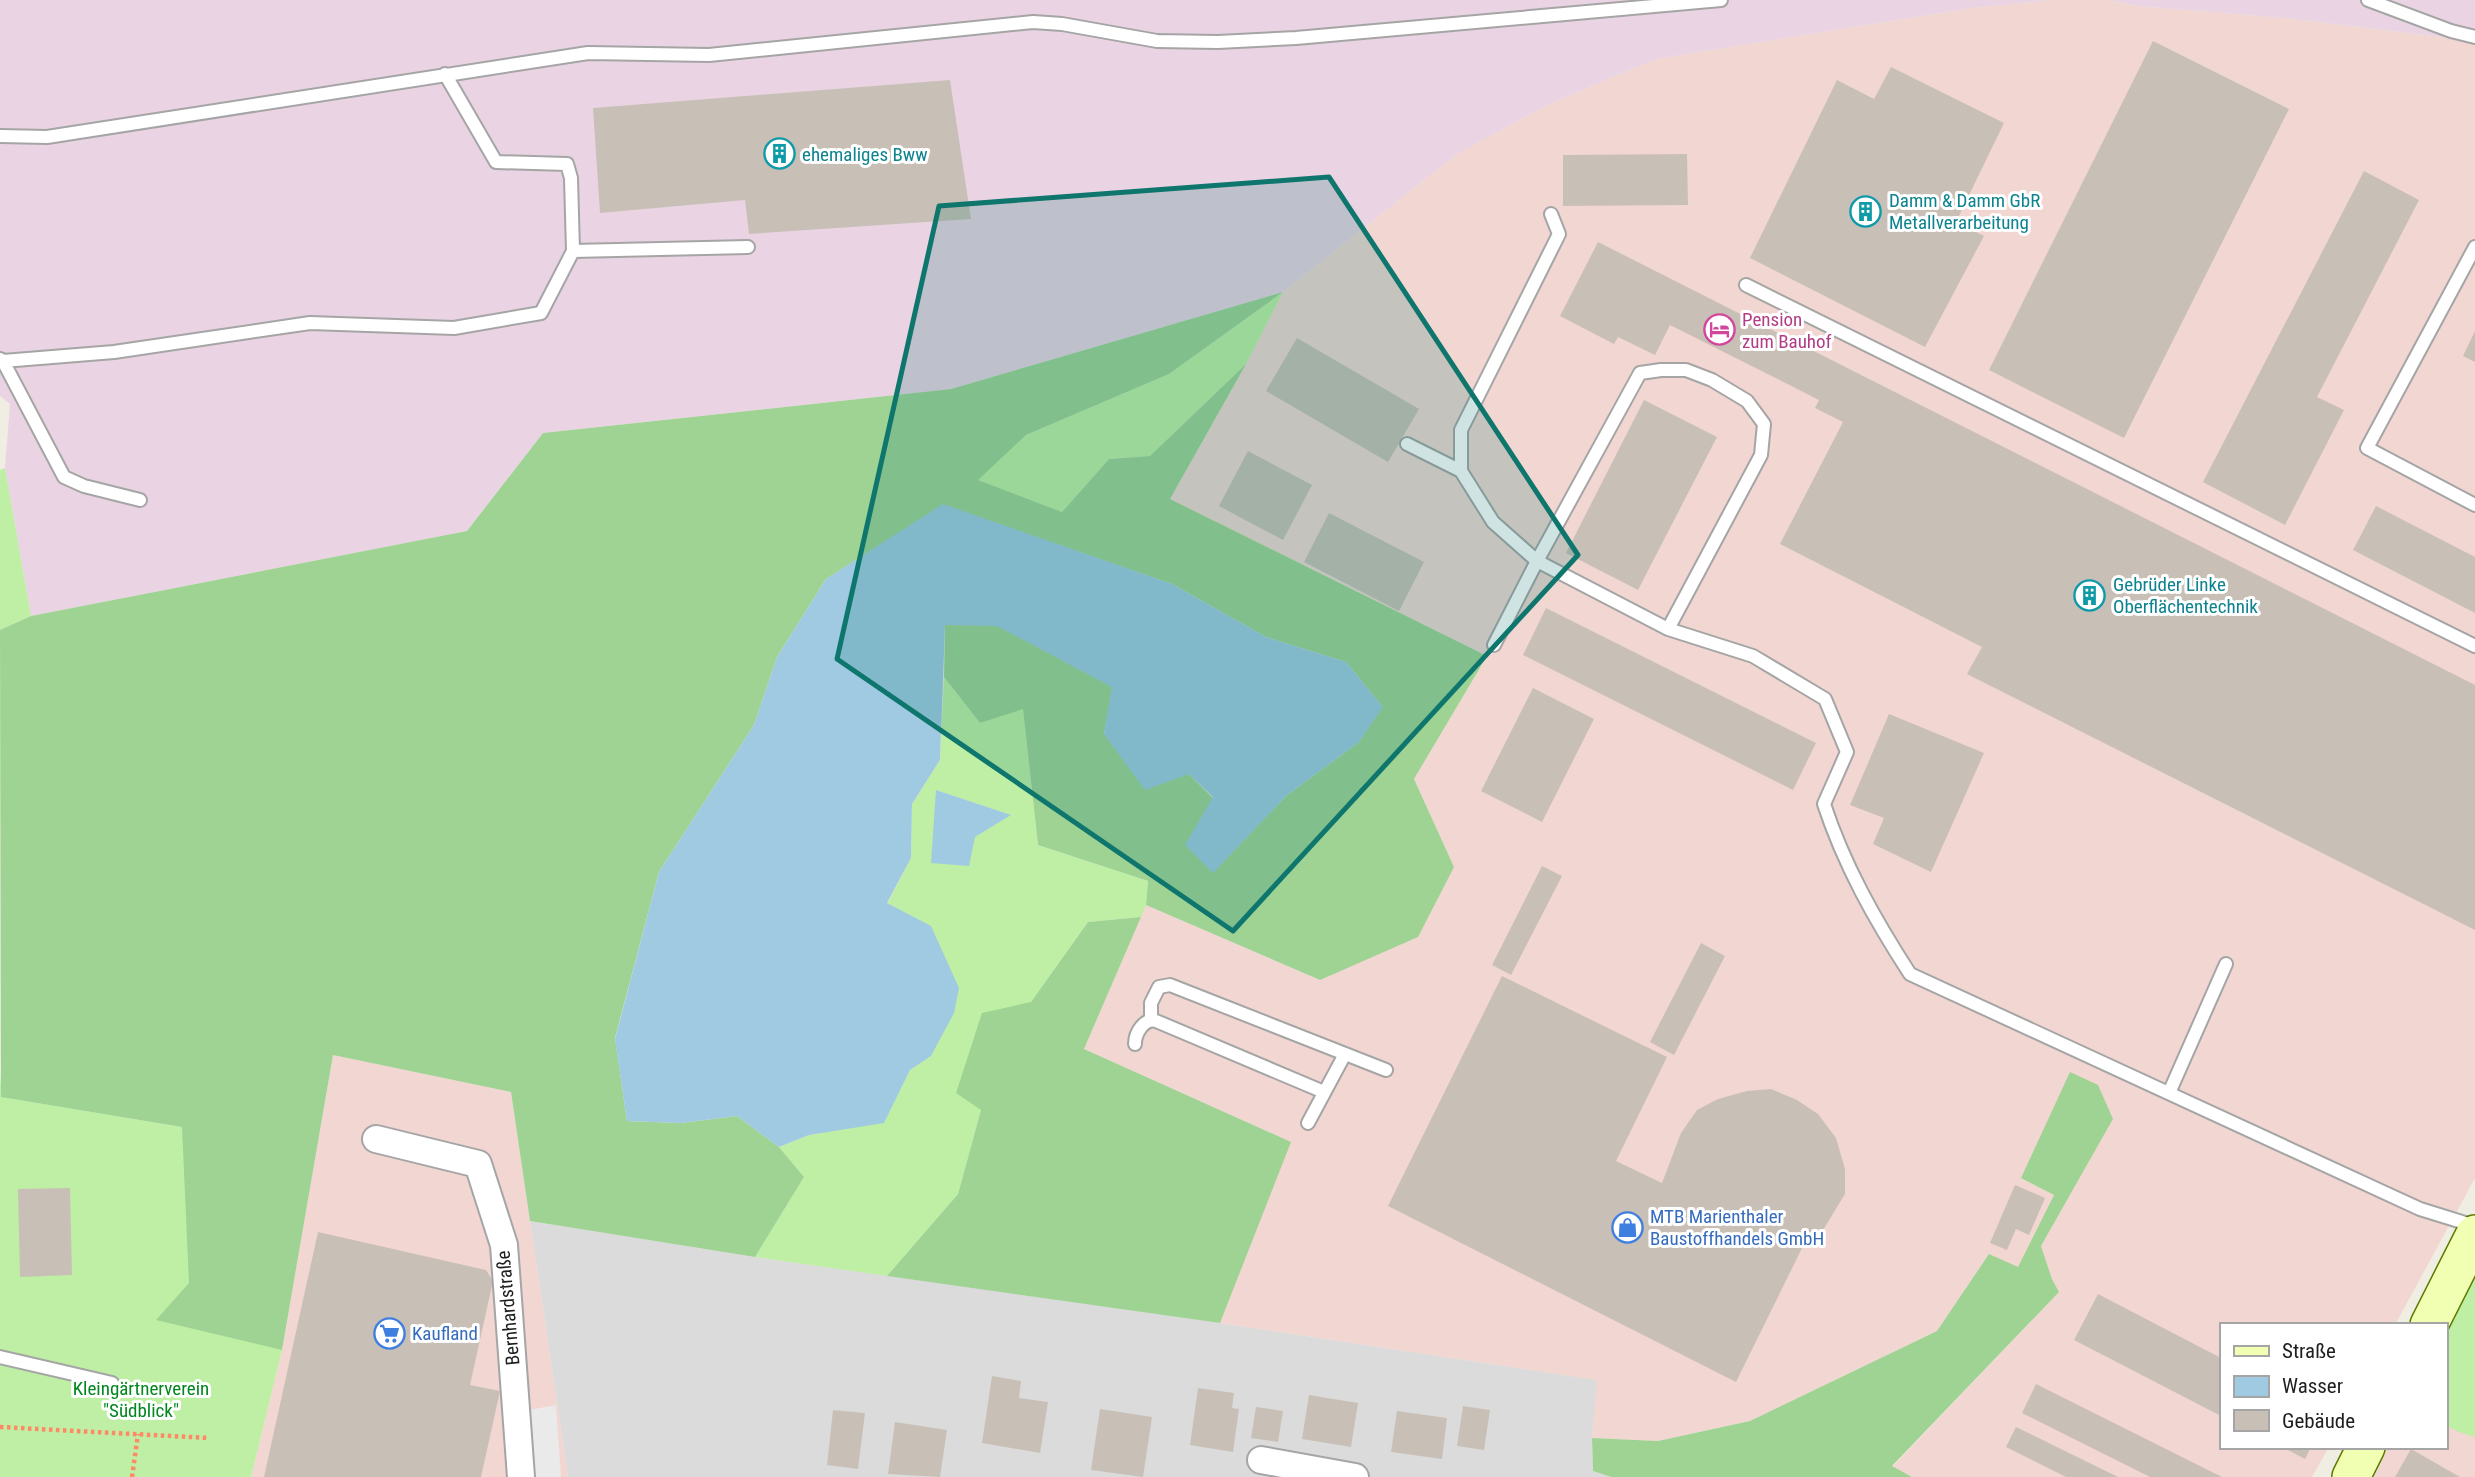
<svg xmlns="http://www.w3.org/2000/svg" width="2475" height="1477" font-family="'Roboto Condensed',sans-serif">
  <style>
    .residential { fill: #dcdbdb }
    .commercial { fill: #f2d6d1 }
    .industrial { fill: #ead4e3 }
    .grass { fill: #bfefa4; fill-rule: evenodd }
    .forest { fill: #9ed394 }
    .parking { fill: #eaeaea }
    .water { fill: #9fcae1 }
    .building { fill: #c8c0b6 }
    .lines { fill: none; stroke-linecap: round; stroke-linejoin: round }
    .service-casing { stroke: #a5a5a5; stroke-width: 16 }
    .minor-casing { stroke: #a5a5a5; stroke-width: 30 }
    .secondary-casing { stroke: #5d7a00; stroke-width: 40 }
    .path { stroke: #ff8965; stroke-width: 4.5; stroke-dasharray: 3.5 3.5; stroke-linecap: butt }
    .service { stroke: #fff; stroke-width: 12 }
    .minor { stroke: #fff; stroke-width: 26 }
    .secondary { stroke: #f1ffb2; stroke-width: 37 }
    .marked { fill: #0f766e; fill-opacity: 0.2; stroke: #0f766e; stroke-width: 5; stroke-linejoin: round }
    .labels { text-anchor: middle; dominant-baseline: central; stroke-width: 6; stroke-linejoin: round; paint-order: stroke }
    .culture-label { font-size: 19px; fill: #0d838f; stroke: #fff; text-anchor: start }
    .hotel-label { font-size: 19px; fill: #b23c85; stroke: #fff; text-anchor: start }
    .shop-label { font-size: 19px; fill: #366cbe; stroke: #fff; text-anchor: start }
    .street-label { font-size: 19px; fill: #1e1e1e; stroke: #fff }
    .park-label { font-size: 19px; fill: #02861e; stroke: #fff }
  </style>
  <rect width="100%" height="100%" fill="#f0ede3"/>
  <!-- residential -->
  <path class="residential" d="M 530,1221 L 755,1257 L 1220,1323 L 1598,1380 L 1592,1438 L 1593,1471 L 1611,1477 L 568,1477 Z"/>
  <!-- commercial -->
  <path class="commercial" d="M 2056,0 L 2106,0 L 2138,6 L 2284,18 L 2475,41 L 2475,1178 L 2395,1325 L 2221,1325 L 2221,1447 L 2329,1447 L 2312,1477 L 1912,1477 L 1892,1467 L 2059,1292 L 2052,1279 L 2041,1246 L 2113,1119 L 2021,1178 L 2054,1195 L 2018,1268 L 1989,1254 L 1937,1331 L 1750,1421 L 1658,1441 L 1592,1438 L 1597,1380 L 1220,1323 L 1290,1142 L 1084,1049 L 1146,905 L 1320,980 L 1454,867 L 1414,779 L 1487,656 L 1170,499 L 1246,364 L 1283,292 L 1457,154 L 1547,105 L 1656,59 L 1972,8 Z
    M 333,1055 L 511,1092 L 568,1477 L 251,1477 L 282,1350 Z
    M 2475,1271 L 2475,1477 L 2368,1477 L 2382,1447 L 2445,1447 L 2445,1325 Z"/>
  <!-- industrial -->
  <path class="industrial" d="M 0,0 L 2056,0 L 1972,8 L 1656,59 L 1547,105 L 1457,154 L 1283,292 L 951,389 L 543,433 L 467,531 L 31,616 L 5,468 L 10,404 L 0,396 Z
    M 2107,0 L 2475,0 L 2475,41 L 2284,18 L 2138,6 Z"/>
  <!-- grass -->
  <path class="grass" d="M 1283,292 L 1246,364 L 1150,456 L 1109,459 L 1062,512 L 977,480 L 1026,435 L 1169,374 Z
    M 5,468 L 31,616 L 0,630 L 0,470 Z
    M 944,677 L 980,723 L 1023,708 L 1038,845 L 1148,881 L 1146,905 L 1141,917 L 1088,922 L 1031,1002 L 981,1110 L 958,1194 L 887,1276 L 755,1257 L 804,1177 L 779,1147 L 809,1135 L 884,1122 L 910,1070 L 931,1056 L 887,904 L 911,858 L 912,804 L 940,760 ZM 936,790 L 1010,815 L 975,837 Z
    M 0,1075 L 2,1097 L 182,1127 L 282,1350 L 251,1477 L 0,1477 Z
    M 2475,1272 L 2475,1437 L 2459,1432 L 2445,1425 L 2445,1328 Z"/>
  <!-- forest -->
  <path class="forest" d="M 1283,292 L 1169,374 L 1026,435 L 978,480 L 1062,512 L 1109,459 L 1150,456 L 1246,364 L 1170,499 L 1487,656 L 1414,779 L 1454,867 L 1418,937 L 1320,980 L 1146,905 L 1148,881 L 1038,845 L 1023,709 L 980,723 L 944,677 L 945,625 L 997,625 L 1113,687 L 1104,734 L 1189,774 L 1213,798 L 1213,872 L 1286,796 L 1359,742 L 1382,706 L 1346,662 L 1266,637 L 1172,584 L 943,505 L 826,579 L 777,657 L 754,725 L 659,872 L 615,1038 L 627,1121 L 681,1123 L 737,1116 L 779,1147 L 804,1177 L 755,1257 L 530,1221 L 511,1092 L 333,1055 L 282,1350 L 156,1320 L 189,1283 L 182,1127 L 1,1097 L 0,630 L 31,616 L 467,531 L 543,433 L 951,389 Z
    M 1141,917 L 1084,1049 L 1291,1142 L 1220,1323 L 887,1276 L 958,1194 L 981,1110 L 956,1093 L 982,1013 L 1031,1002 L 1088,922 Z
    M 2070,1072 L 2098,1085 L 2113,1119 L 2041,1246 L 2052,1279 L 2059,1292 L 1892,1466 L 1912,1477 L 1611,1477 L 1593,1471 L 1592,1438 L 1658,1441 L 1750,1421 L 1937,1331 L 1989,1254 L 2018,1267 L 2054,1195 L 2021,1178 Z"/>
  <!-- parking -->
  <path class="parking" d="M 556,1405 L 561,1477 L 533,1477 L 529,1410 Z"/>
  <!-- water -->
  <path class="water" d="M 943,504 L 1172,584 L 1266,637 L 1346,662 L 1383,707 L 1359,742 L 1286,796 L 1213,873 L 1185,845 L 1213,797 L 1189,774 L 1145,790 L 1104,734 L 1112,687 L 997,626 L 945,625 L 940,760 L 912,804 L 911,858 L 887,903 L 931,926 L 959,988 L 954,1013 L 931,1056 L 910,1070 L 884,1123 L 809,1135 L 779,1147 L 737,1116 L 681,1123 L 627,1121 L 615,1039 L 659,872 L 754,725 L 777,657 L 826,579 Z
    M 936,790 L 1011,815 L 975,837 L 969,866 L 931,863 Z"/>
  <!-- building -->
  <path class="building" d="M 2153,41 L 2289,109 L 2124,438 L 1989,370 Z
    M 1891,67 L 2004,123 L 1956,222 L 1984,236 L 1925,347 L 1750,258 L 1837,80 L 1874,99 Z
    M 950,80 L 971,219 L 749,234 L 745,200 L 600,213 L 593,108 Z
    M 1687,154 L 1688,205 L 1563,206 L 1563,155 Z
    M 2364,171 L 2419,200 L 2317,397 L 2344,410 L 2285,525 L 2203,482 Z
    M 1598,242 L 2475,685 L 2475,930 L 1967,674 L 1982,647 L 1780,544 L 1843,422 L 1815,408 L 1819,400 L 1670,325 L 1655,355 L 1618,337 L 1614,344 L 1560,316 Z
    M 2475,331 L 2475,362 L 2463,356 Z
    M 1297,338 L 1419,409 L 1388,462 L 1266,391 Z
    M 1644,400 L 1717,437 L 1638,590 L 1566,553 Z
    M 1248,451 L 1312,485 L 1283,540 L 1219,506 Z
    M 2376,506 L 2475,557 L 2475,613 L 2353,550 Z
    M 1329,513 L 1424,562 L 1399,611 L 1304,562 Z
    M 1546,608 L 1816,743 L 1793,790 L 1523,655 Z
    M 1533,688 L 1594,719 L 1542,822 L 1481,791 Z
    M 1889,714 L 1984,753 L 1931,872 L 1873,844 L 1884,818 L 1850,805 Z
    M 1542,866 L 1562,876 L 1511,975 L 1492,965 Z
    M 1701,943 L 1725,956 L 1674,1055 L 1650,1042 Z
    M 1502,976 L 1667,1057 L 1616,1161 L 1662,1183 L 1681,1133 L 1697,1110 L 1718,1099 L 1747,1091 L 1771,1089 L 1797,1100 L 1818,1114 L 1836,1138 L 1845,1169 L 1845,1194 L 1820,1235 L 1806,1240 L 1736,1382 L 1388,1206 Z
    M 2015,1185 L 2045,1198 L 2029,1235 L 2016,1229 L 2007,1250 L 1990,1243 Z
    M 70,1188 L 72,1275 L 20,1277 L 18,1189 Z
    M 318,1232 L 486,1270 L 493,1281 L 470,1385 L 500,1391 L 481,1477 L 264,1477 Z
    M 2098,1294 L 2221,1358 L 2221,1416 L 2074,1340 Z
    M 992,1376 L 1021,1381 L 1019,1398 L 1048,1402 L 1040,1453 L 982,1443 Z
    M 2036,1384 L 2222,1477 L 2150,1477 L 2022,1413 Z
    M 1198,1388 L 1234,1393 L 1232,1408 L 1239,1409 L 1233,1452 L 1190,1445 Z
    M 1309,1395 L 1358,1403 L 1351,1447 L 1302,1439 Z
    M 1463,1406 L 1490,1410 L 1484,1450 L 1457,1446 Z
    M 1256,1407 L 1283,1411 L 1278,1442 L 1251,1438 Z
    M 1100,1409 L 1152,1417 L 1143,1477 L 1091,1470 Z
    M 833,1410 L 865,1413 L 858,1469 L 827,1465 Z
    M 1397,1411 L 1447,1418 L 1442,1459 L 1391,1452 Z
    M 895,1422 L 947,1430 L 940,1477 L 888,1474 Z
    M 2016,1427 L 2118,1477 L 2066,1477 L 2006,1447 Z
    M 2282,1447 L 2311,1447 L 2305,1459 Z
    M 2411,1449 L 2460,1477 L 2395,1477 Z"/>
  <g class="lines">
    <defs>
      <path id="service" d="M 2368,0 L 2451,31 L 2475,37
        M 445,74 L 496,162 L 567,164 L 571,178 L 573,251
        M 0,136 L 47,137 L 588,53 L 709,55 L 1033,22 L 1062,24 L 1157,41 L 1218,42 L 1296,38 L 1721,0
        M 1551,214 L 1559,234 L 1461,430 L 1461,471 L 1493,522 L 1537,561 L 1668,629 L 1753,656 L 1825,699 L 1847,752 L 1824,804 C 1844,865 1875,920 1910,974 L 2420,1209 L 2475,1226
        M 2475,247 L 2367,448 L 2475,505
        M 1746,285 L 2475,646
        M 0,359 L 3,361 L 64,477 L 84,486 L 140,500
        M 3,361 L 114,352 L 310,323 L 454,328 L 541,313 L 573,251 L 748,247
        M 1407,444 L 1461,471
        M 1494,645 L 1537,561 L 1640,373 L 1661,370 L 1686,370 L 1712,380 L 1747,401 L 1764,424 L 1761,455 L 1668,629
        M 1151,1020 L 1151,1003 L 1159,987 L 1170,985 L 1386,1070
        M 1135,1044 C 1135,1033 1144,1018 1156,1021 L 1324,1092
        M 2169,1093 L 2226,964
        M 1308,1123 L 1345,1054
        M 0,1357 L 112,1383"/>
      <path id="minor" d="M 376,1139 L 478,1164 L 504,1245 L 521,1477
        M 1261,1460 L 1355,1477"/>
      <path id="secondary" d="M 2429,1325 L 2475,1234
        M 2351,1477 L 2366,1447"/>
    </defs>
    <!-- service casing -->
    <use href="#service" class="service-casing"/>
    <!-- minor casing -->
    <use href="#minor" class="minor-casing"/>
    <!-- secondary casing -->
    <use href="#secondary" class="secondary-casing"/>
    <!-- path -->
    <path class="path" d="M 0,1427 L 209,1438
      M 132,1477 L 138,1434"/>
    <!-- service -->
    <use href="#service" class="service"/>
    <!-- minor -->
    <use href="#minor" class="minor"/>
    <!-- secondary -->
    <use href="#secondary" class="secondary"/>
  </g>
  <!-- marked area -->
  <path class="marked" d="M 1329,177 L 1578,555 L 1233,931 L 837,659 L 939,206 Z"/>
  <!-- icons -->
  <defs>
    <symbol id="building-ring" viewBox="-11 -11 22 22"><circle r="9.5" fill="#fff" stroke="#0f9aa8" stroke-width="1.5"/><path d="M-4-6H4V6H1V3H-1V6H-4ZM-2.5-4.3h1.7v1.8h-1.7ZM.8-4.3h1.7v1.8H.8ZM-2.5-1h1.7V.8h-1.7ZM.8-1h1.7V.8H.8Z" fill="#0f9aa8"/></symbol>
    <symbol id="hotel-ring" viewBox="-11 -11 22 22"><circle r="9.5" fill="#fff" stroke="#d1479c" stroke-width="1.5"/><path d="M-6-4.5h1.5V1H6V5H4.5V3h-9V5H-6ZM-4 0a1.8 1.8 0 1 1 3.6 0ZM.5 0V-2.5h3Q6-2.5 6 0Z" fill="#d1479c"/></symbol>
    <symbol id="shop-ring" viewBox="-11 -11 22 22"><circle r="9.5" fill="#fff" stroke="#3f7fe0" stroke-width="1.5"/><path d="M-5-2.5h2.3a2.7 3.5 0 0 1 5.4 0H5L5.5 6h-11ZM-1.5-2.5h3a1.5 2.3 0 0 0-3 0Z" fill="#3f7fe0"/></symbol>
    <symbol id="supermarket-ring" viewBox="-11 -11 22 22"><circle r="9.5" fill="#fff" stroke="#3f7fe0" stroke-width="1.5"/><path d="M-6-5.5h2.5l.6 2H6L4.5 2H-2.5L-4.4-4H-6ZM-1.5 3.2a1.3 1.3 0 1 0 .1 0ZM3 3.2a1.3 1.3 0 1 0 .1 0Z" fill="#3f7fe0"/></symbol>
  </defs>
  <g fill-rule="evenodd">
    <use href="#building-ring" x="762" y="136" width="35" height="35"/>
    <use href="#building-ring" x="1848" y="194" width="35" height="35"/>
    <use href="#hotel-ring" x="1702" y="312" width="35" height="35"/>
    <use href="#building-ring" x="2072" y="578" width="35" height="35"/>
    <use href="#shop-ring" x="1610" y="1210" width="35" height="35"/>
    <use href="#supermarket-ring" x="372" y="1316" width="35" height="35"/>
  </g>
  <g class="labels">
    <!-- culture labels -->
    <g class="culture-label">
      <text x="802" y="154">ehemaliges Bww</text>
      <text x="1889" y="200">Damm &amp; Damm GbR<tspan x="1889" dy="22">Metallverarbeitung</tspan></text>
      <text x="2113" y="584">Gebrüder Linke<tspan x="2113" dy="22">Oberflächentechnik</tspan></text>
    </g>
    <!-- hotel labels -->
    <g class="hotel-label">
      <text x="1742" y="319">Pension<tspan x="1742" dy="22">zum Bauhof</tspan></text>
    </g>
    <!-- shop labels -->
    <g class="shop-label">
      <text x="1650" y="1216">MTB Marienthaler<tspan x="1650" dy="22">Baustoffhandels GmbH</tspan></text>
      <text x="412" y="1333">Kaufland</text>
    </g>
    <!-- street labels -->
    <g class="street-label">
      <text transform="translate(508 1308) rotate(-95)">Bernhardstraße</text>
    </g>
    <!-- park labels -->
    <g class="park-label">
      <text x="141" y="1388">Kleingärtnerverein<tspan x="141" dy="22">"Südblick"</tspan></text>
    </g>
  </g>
  <!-- legend -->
  <rect x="2220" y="1323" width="228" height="126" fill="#ffffff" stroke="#a5a5a5" stroke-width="2"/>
  <rect x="2234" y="1346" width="35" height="10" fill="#f1ffb2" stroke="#a5a5a5" stroke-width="2"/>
  <text x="2282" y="1358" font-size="21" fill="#1e1e1e">Straße</text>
  <rect x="2234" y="1376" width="35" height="21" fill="#9fcae1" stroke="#a5a5a5" stroke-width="2"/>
  <text x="2282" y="1393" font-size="21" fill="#1e1e1e">Wasser</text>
  <rect x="2234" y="1410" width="35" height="21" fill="#c8c0b6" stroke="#a5a5a5" stroke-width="2"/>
  <text x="2282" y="1428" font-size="21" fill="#1e1e1e">Gebäude</text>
</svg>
